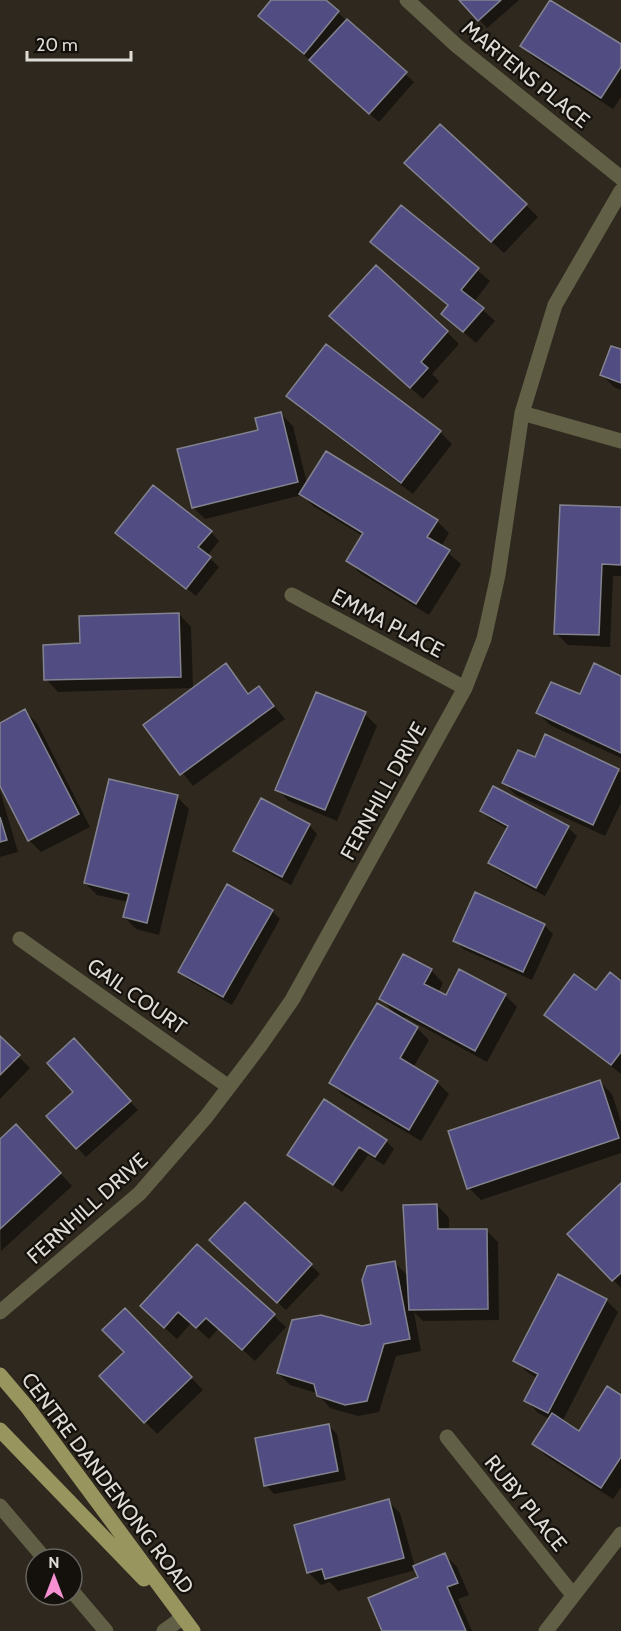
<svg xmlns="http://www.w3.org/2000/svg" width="621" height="1631" font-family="Cabin,sans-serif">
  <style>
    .shadow { fill: #0007 }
    .building { fill: #514d83; stroke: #838390; stroke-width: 1.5 }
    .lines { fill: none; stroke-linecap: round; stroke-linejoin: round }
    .minor { stroke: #615f46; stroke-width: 15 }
    .major { stroke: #98955f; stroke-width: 15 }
    .labels { text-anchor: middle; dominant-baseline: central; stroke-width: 4.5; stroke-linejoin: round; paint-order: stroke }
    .street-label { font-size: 21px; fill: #dfdbd5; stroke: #14110d }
  </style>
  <rect width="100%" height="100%" fill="#2f281e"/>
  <!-- shadow -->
  <path class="shadow" d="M 273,0 L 324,0 L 414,82 L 379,122 L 269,24 Z
    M 461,0 L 519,0 L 487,28 Z
    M 522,46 L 621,46 L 621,97 L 613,109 L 534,58 Z
    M 418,174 L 526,205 L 538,217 L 504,253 Z
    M 401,207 L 490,281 L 474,302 L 495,321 L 476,343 L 443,314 L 449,306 L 372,242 Z
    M 343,328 L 447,332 L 459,344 L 432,374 L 439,381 L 423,399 Z
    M 621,351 L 621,390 L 614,387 L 602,375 Z
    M 288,396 L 440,432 L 452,444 L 413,494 L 300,408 Z
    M 281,414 L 293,426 L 307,484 L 437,521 L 449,533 L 441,547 L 461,564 L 429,615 L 360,573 L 348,561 L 363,536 L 313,506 L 302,495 L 205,519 L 193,507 L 259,431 Z
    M 621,509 L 621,576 L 613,576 L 610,647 L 568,645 L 556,633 Z
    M 211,532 L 219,541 L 207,556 L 219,567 L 196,596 L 117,533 Z
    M 179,614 L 191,627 L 193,688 L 58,692 L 46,679 Z
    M 226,665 L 250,694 L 259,688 L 285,719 L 193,786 L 145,725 Z
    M 621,678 L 621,758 L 550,725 L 538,713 Z
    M 25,711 L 37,723 L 90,827 L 41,852 L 29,840 L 0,783 L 0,724 Z
    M 365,714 L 377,726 L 337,821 L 289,801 L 277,789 Z
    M 546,736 L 621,773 L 621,803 L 605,836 L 516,795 L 504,783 L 535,759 Z
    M 494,788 L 568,828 L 577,836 L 545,896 L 499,871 L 490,863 L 508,829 L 490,819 L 481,811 Z
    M 0,791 L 18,852 L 0,857 Z
    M 177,797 L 189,809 L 159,935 L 136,929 L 124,917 L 128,902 L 97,895 L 85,883 Z
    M 309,825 L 317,834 L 291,885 L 243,859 L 234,851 Z
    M 272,911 L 280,919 L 232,1005 L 188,980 L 179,971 Z
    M 544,925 L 553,934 L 532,980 L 463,949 L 455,940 Z
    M 431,970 L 443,983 L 438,993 L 446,997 L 505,995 L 517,1007 L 487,1062 L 405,1017 L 403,1020 L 417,1028 L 429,1040 L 413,1068 L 437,1082 L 449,1094 L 421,1141 L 343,1095 L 331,1083 L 396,1014 L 381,999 Z
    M 621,983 L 621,1074 L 546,1014 Z
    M 0,1038 L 30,1068 L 0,1099 Z
    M 82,1049 L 138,1110 L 86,1157 L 48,1116 L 75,1092 Z
    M 600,1082 L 612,1094 L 621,1122 L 621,1153 L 481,1200 L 469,1188 Z
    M 28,1138 L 72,1186 L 1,1251 L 0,1141 Z
    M 386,1141 L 394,1149 L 384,1165 L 368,1155 L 342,1192 L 289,1154 Z
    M 621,1185 L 621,1288 L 569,1234 Z
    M 245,1204 L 320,1274 L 286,1310 L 220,1249 Z
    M 437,1205 L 449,1218 L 449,1231 L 486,1230 L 498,1242 L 499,1320 L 423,1321 L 414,1312 L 421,1351 L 396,1356 L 379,1412 L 358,1416 L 330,1408 L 317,1393 L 290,1385 L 278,1373 L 361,1328 L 372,1326 L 394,1262 L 409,1277 Z
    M 197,1246 L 286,1327 L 255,1361 L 219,1328 L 209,1339 L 191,1323 L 177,1339 L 154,1318 Z
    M 559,1276 L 606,1300 L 618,1312 L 562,1422 L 579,1433 L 621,1397 L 621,1487 L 613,1499 L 546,1456 L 534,1444 L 550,1419 L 538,1413 L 526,1400 L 537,1378 L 527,1372 L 515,1360 Z
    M 125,1310 L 203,1390 L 157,1434 L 101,1376 L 126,1352 Z
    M 328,1425 L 337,1434 L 346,1480 L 274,1494 L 266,1485 Z
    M 388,1501 L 400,1513 L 415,1567 L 445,1555 L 457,1567 L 469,1595 L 458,1599 L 472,1631 L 383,1631 L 420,1578 L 416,1570 L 338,1591 L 330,1582 L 321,1585 L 309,1573 L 296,1526 Z"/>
  <!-- building -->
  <path class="building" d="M 271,0 L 326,0 L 339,11 L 304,54 L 258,16 Z
    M 459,0 L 501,0 L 478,21 Z
    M 550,0 L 621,44 L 621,67 L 601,98 L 520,46 Z
    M 347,19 L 407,72 L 369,114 L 309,60 Z
    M 440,124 L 527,204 L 491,242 L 404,163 Z
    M 401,205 L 479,268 L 461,290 L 484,308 L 463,332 L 441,314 L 448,305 L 370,242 Z
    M 376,265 L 448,331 L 421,362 L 428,368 L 410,388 L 329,316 Z
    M 326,344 L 441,431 L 401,483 L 286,396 Z
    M 611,346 L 621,349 L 621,383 L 600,375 Z
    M 281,412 L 298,482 L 192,508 L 177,449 L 258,430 L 255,418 Z
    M 326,451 L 438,520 L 427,537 L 450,550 L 416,604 L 346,561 L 363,533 L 299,494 Z
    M 153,485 L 212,531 L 198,547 L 211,557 L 186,589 L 115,533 Z
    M 560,505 L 621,507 L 621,565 L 602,564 L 599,635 L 554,634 Z
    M 179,613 L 181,677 L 44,680 L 43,645 L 80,643 L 79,616 Z
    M 226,663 L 248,694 L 259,686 L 274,706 L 180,775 L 143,725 Z
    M 594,663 L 621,676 L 621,753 L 536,713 L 551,682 L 580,694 Z
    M 316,692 L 366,712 L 325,810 L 275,790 Z
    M 25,709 L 79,814 L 28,841 L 0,786 L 0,723 Z
    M 545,734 L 619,769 L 593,825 L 502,783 L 518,750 L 535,757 Z
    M 109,779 L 178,795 L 147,923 L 123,917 L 129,894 L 84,883 Z
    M 493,786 L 569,826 L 536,888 L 488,863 L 508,826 L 480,811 Z
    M 261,798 L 310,824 L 282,877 L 233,851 Z
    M 0,817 L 7,840 L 0,842 Z
    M 227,884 L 273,910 L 223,997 L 178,972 Z
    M 475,892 L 545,924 L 523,972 L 453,941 Z
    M 403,954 L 432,969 L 424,984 L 446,995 L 459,969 L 506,994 L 475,1051 L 379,999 Z
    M 610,972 L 621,981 L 621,1052 L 611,1065 L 544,1015 L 574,974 L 596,990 Z
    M 377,1003 L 418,1027 L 400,1058 L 438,1081 L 409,1130 L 329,1083 Z
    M 0,1036 L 20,1055 L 0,1075 Z
    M 74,1038 L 131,1101 L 76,1149 L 46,1116 L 73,1092 L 47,1063 Z
    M 600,1080 L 619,1138 L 467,1189 L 448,1131 Z
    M 324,1099 L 387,1140 L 375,1157 L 359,1147 L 333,1185 L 287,1155 Z
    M 16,1124 L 61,1173 L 0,1229 L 0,1139 Z
    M 621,1183 L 621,1273 L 612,1281 L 567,1234 Z
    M 245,1202 L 312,1264 L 277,1303 L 209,1240 Z
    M 437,1204 L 438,1229 L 487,1229 L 488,1309 L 409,1310 L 403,1205 Z
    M 197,1244 L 275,1314 L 242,1350 L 206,1318 L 196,1328 L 178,1312 L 164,1328 L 140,1306 Z
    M 395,1261 L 410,1339 L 384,1344 L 367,1401 L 345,1405 L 317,1396 L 314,1384 L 277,1373 L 292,1320 L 321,1315 L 362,1326 L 371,1324 L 362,1280 L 367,1266 Z
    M 558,1274 L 607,1299 L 548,1413 L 524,1401 L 538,1374 L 513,1361 Z
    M 125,1308 L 192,1377 L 144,1423 L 99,1376 L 124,1352 L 102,1330 Z
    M 607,1386 L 621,1395 L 621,1457 L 601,1488 L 532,1444 L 552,1413 L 579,1431 Z
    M 329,1424 L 338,1471 L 264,1486 L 255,1438 Z
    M 389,1499 L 404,1558 L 325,1579 L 322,1569 L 307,1573 L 294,1525 Z
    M 445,1553 L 458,1583 L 447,1587 L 466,1631 L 382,1631 L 368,1598 L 418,1577 L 413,1566 Z"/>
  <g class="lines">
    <!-- minor -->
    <path class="minor" d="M 407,0 L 457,46 L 621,178
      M 522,413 L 621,441
      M 292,595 L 465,688
      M 20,939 L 229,1087
      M 0,1312 L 140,1193 L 206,1117 L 260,1046 L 292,1000 L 465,688 L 484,639 L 498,575 L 522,413 L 555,305 L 621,191
      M 447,1437 L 573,1595
      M 0,1506 L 45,1559
      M 72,1591 L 106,1631
      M 164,1631 L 182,1618
      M 546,1631 L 621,1534"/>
    <!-- major -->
    <path class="major" d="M 0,1375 L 28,1408 L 193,1631
      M 0,1430 L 144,1579"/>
  </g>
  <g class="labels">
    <!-- street labels -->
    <g class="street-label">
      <text transform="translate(526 74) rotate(39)">MARTENS PLACE</text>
      <text transform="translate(388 623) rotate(28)">EMMA PLACE</text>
      <text transform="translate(383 791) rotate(-61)">FERNHILL DRIVE</text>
      <text transform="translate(137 996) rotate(35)">GAIL COURT</text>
      <text transform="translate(87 1208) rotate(-42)">FERNHILL DRIVE</text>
      <text transform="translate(108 1483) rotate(53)">CENTRE DANDENONG ROAD</text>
      <text transform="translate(526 1503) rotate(51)">RUBY PLACE</text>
    </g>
  </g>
  <!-- north arrow -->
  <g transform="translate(54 1577)"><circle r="28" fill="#14110d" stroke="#65625d" stroke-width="1.5"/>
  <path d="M0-4.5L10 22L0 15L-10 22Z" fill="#f591d2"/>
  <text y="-9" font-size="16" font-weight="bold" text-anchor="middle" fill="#dfdbd5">N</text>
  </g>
  <!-- scale -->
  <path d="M27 51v9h104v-9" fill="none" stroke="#dfdbd5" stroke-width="3"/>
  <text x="36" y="51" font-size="18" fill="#dfdbd5" stroke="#14110d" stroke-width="4.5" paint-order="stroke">20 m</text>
</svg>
